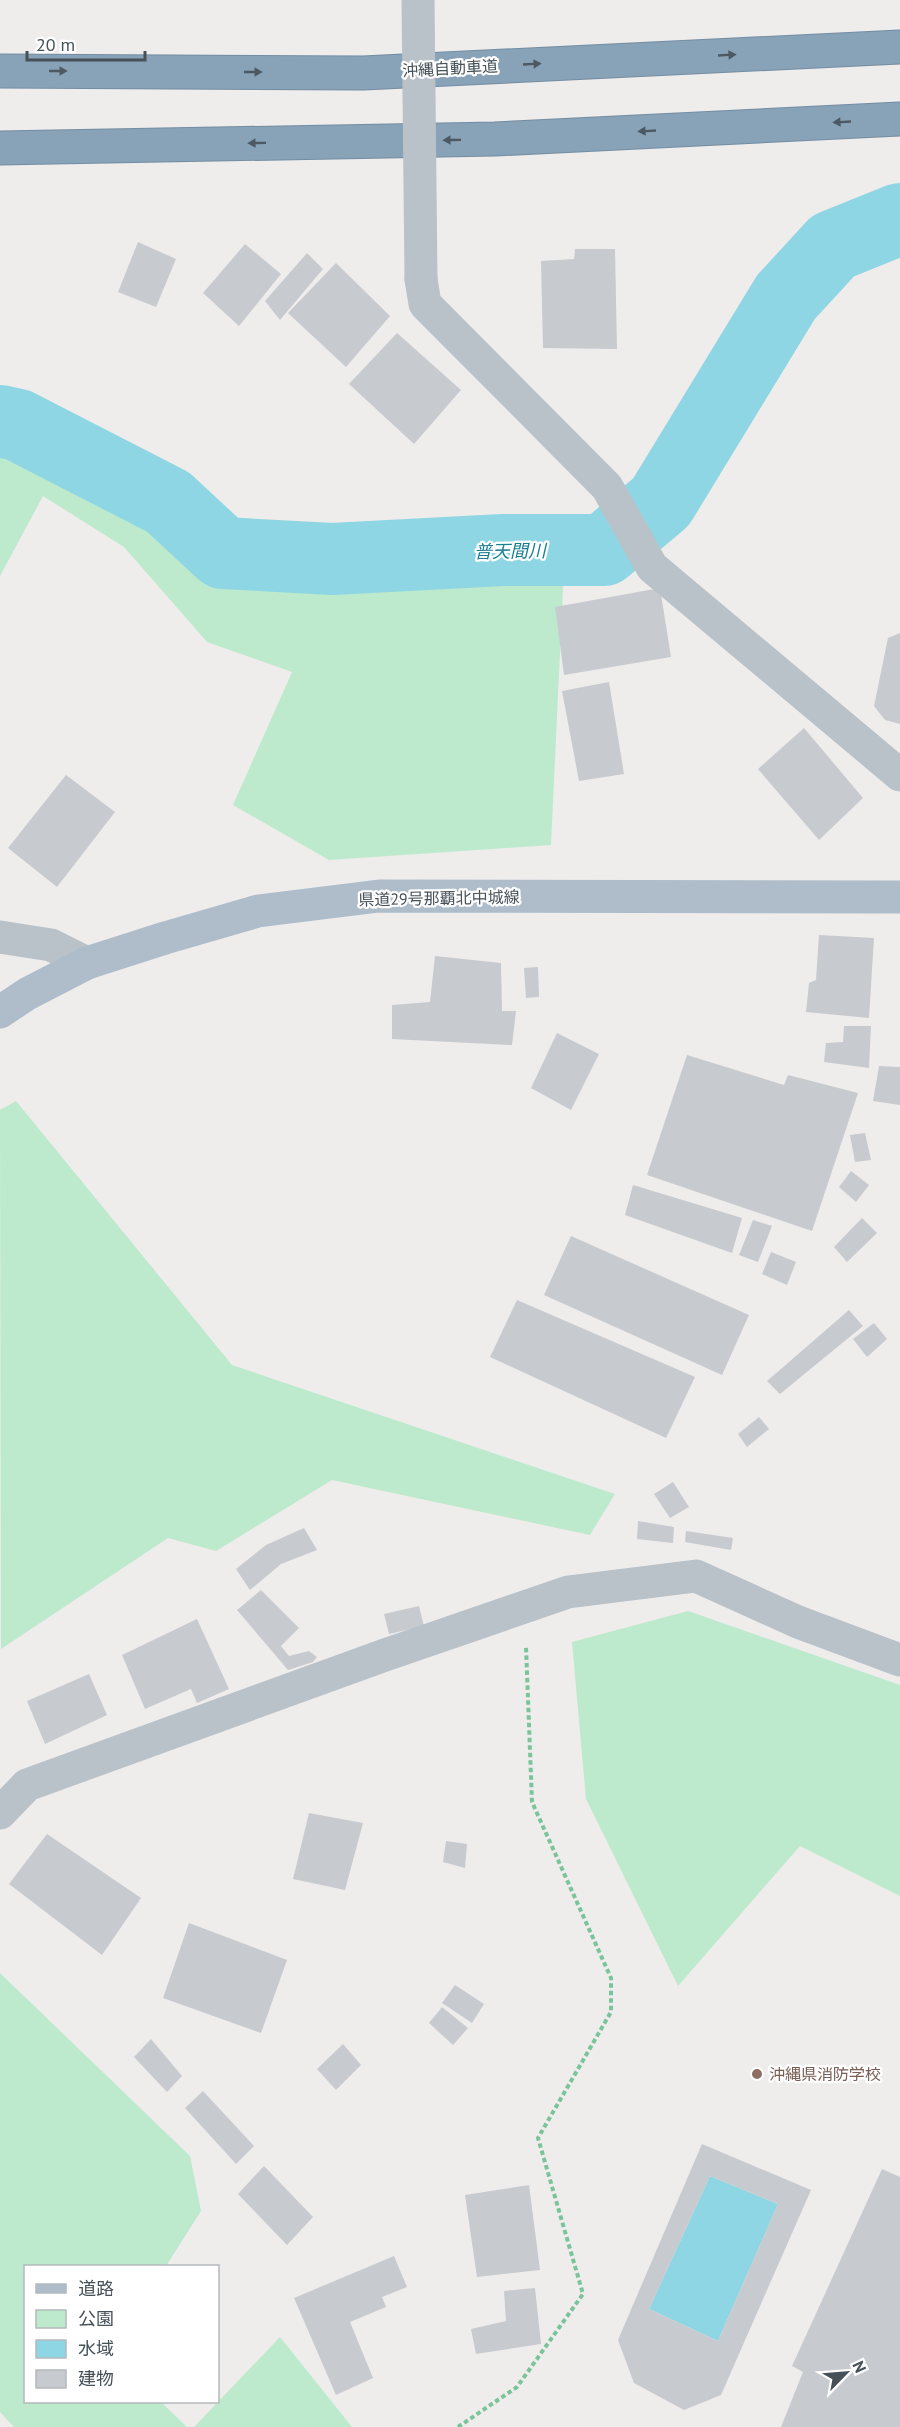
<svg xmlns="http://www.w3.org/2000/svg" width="900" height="2427" font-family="'PT Sans','Noto Sans JP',sans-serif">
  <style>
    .green { fill: #bdeacc }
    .water { fill: #8ed6e3 }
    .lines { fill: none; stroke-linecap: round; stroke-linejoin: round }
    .river { stroke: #8ed6e3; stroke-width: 72 }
    .building { fill: #c7cacf; fill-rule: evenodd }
    .motorway-casing { stroke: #738da3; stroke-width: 35 }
    .path { stroke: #79c49b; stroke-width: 4; stroke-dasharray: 4.5 3; stroke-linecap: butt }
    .minor { stroke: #b9c2c8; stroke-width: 33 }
    .primary { stroke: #aebdc9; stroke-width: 33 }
    .motorway { stroke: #88a2b7; stroke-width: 33 }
    .minor-bridge { stroke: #b9c2c8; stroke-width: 33 }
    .oneway { fill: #4d5962 }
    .education-dot { fill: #8d6e63; stroke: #fff; stroke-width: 2 }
    .labels { text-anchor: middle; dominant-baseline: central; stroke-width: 4.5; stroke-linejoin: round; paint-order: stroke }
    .street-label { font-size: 16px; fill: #465158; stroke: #fff }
    .education-label { font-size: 16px; fill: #785e54; stroke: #fff; text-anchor: start }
    .water-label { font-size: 18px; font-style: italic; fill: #187f92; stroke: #fff }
  </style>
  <rect width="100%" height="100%" fill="#efecec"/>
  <!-- green -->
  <path class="green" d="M 0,424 L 67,453 L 152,483 L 215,561 L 317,576 L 454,557 L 564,567 L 551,845 L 329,860 L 233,805 L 292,672 L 207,642 L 124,547 L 43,496 L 0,576 Z
    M 16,1101 L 232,1365 L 615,1494 L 590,1535 L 332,1480 L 216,1551 L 168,1538 L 1,1649 L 0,1110 Z
    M 688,1611 L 900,1685 L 900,1896 L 800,1846 L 678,1986 L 586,1799 L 572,1642 Z
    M 0,1973 L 190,2156 L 201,2211 L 166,2266 L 26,2266 L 26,2402 L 161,2402 L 187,2427 L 14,2427 L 0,2412 Z
    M 280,2337 L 352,2427 L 194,2427 Z"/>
  <!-- water -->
  <path class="water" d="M 710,2176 L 778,2204 L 718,2341 L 649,2309 Z"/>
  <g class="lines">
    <!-- river -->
    <path class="river" d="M 0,421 L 18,425 L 168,502 L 223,553 L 332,559 L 503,550 L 604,550 L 661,502 L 786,297 L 833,246 L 900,219"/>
  </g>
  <!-- building -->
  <path class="building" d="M 138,242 L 176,259 L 156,307 L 118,292 Z
    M 245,244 L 281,274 L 239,326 L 203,293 Z
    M 575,249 L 615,249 L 617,349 L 543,348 L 541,261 L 574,259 Z
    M 307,253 L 323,269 L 280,320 L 265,301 Z
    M 336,263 L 390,316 L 346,367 L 288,313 Z
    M 397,333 L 461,390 L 414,444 L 349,384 Z
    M 660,588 L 671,657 L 564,675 L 555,607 Z
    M 900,633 L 900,724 L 885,720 L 874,706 L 888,638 Z
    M 609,682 L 624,774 L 579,781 L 562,691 Z
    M 804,728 L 863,798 L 819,840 L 758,769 Z
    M 66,775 L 115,812 L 57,887 L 8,848 Z
    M 819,935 L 874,938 L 869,1018 L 806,1012 L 809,983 L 816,980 Z
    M 435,956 L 501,963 L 502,1011 L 516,1011 L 512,1045 L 392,1039 L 392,1005 L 430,1002 Z
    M 538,967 L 539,997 L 526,998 L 524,968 Z
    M 844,1026 L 871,1026 L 869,1068 L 824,1062 L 826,1043 L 843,1042 Z
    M 557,1033 L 599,1054 L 571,1110 L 531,1088 Z
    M 687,1055 L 784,1085 L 788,1075 L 858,1093 L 812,1231 L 647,1175 Z
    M 879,1066 L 900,1067 L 900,1105 L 873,1101 Z
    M 865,1133 L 871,1160 L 855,1162 L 850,1135 Z
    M 851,1171 L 869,1185 L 856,1202 L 839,1187 Z
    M 633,1185 L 742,1218 L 732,1253 L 625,1215 Z
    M 862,1218 L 877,1233 L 847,1262 L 834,1247 Z
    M 753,1220 L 772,1226 L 758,1262 L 739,1255 Z
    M 571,1236 L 749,1315 L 722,1375 L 544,1295 Z
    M 771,1252 L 796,1262 L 787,1285 L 762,1274 Z
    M 517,1300 L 695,1377 L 666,1438 L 490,1357 Z
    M 849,1310 L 863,1326 L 780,1394 L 767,1381 Z
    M 874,1323 L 887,1339 L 867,1357 L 853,1339 Z
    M 759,1417 L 769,1429 L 747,1447 L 738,1434 Z
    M 673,1482 L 689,1507 L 670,1518 L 654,1494 Z
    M 638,1521 L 674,1527 L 673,1543 L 637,1539 Z
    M 304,1528 L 317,1550 L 281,1564 L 250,1590 L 236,1569 L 266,1545 Z
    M 686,1531 L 733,1538 L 731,1550 L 685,1542 Z
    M 261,1590 L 299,1628 L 281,1646 L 289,1656 L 309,1651 L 317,1657 L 313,1662 L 288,1670 L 237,1610 Z
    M 419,1606 L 424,1626 L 389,1634 L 384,1614 Z
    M 197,1619 L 229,1689 L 197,1703 L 191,1689 L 145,1709 L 122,1655 Z
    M 89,1674 L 107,1715 L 45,1744 L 27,1701 Z
    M 309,1813 L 363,1823 L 345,1890 L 293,1879 Z
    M 47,1834 L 141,1898 L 102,1955 L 9,1884 Z
    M 446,1841 L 467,1844 L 465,1868 L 443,1862 Z
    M 189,1923 L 287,1960 L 261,2033 L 163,1998 Z
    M 455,1985 L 484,2004 L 472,2023 L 442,2003 Z
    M 442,2007 L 468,2028 L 453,2045 L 429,2023 Z
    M 151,2039 L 182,2076 L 167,2092 L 134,2057 Z
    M 343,2044 L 361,2065 L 336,2090 L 317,2069 Z
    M 203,2091 L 254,2146 L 236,2164 L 185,2108 Z
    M 702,2144 L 811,2190 L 721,2395 L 684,2410 L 634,2383 L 618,2340 ZM 710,2176 L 778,2204 L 718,2341 L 649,2309 Z
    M 264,2166 L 313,2217 L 287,2245 L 238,2194 Z
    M 882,2169 L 900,2177 L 900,2427 L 781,2427 L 803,2372 L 792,2366 Z
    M 529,2185 L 540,2270 L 477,2277 L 465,2195 Z
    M 394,2256 L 407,2287 L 382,2297 L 386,2307 L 350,2322 L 373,2378 L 336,2395 L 294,2298 Z
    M 535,2288 L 541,2344 L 476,2354 L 471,2329 L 506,2321 L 504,2291 Z"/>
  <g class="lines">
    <defs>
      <path id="motorway" d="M 0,71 L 363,73 L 900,47
        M 0,148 L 495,139 L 900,119"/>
    </defs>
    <!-- motorway casing -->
    <use href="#motorway" class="motorway-casing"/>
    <!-- path -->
    <path class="path" d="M 458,2427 L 517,2387 L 583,2294 L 538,2138 L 611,2012 L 611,1978 L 532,1802 L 526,1647"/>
    <!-- minor -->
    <path class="minor" d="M 421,279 L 425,304 L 607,487 L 652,567 L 900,775
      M 0,937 L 51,945 L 87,963
      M 0,1813 L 27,1785 L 385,1655 L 568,1592 L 696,1576 L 798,1622 L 900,1660"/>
    <!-- primary -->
    <path class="primary" d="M 0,1012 L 27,994 L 87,963 L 165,938 L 258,911 L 379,896 L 900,897"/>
    <!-- motorway -->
    <use href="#motorway" class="motorway"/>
    <!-- minor-bridge -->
    <path class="minor-bridge" d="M 418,0 L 421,279"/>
  </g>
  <!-- one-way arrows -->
  <defs><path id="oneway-solid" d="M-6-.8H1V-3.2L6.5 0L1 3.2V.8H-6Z" transform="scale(1.5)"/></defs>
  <g class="oneway">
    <use href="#oneway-solid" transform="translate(727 55) rotate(-3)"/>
    <use href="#oneway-solid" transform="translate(532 64) rotate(-3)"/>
    <use href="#oneway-solid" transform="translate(58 71)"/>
    <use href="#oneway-solid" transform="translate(253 72)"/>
    <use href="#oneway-solid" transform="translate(842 122) rotate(177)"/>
    <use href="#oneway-solid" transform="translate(647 131) rotate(177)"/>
    <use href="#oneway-solid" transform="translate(452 140) rotate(179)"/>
    <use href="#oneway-solid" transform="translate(257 143) rotate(179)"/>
  </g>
  <!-- markers -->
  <circle class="education-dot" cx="757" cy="2074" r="6"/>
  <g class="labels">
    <!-- street labels -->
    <g class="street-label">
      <text transform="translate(450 68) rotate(-3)">沖縄自動車道</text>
      <text transform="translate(439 898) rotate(-1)">県道29号那覇北中城線</text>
    </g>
    <!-- education labels -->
    <g class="education-label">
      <text x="769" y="2074">沖縄県消防学校</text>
    </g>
    <!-- water labels -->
    <g class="water-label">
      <text transform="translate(510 551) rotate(-1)">普天間川</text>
    </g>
  </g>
  <!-- legend -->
  <rect x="24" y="2265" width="195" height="138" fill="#ffffff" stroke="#b5b9bc" stroke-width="1.5"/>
  <rect x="36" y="2284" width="30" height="9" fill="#aebdc9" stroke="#b5b9bc" stroke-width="1.5"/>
  <text x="78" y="2295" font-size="18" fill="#465158">道路</text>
  <rect x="36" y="2310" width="30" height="18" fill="#bdeacc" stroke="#b5b9bc" stroke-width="1.5"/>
  <text x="78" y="2325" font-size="18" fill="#465158">公園</text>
  <rect x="36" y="2340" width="30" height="18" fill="#8ed6e3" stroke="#b5b9bc" stroke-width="1.5"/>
  <text x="78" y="2355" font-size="18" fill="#465158">水域</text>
  <rect x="36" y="2370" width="30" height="18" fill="#c7cacf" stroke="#b5b9bc" stroke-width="1.5"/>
  <text x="78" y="2385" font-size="18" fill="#465158">建物</text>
  <!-- north arrow -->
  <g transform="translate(846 2373) rotate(65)" stroke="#ffffff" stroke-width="4.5" paint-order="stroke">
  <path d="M0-4.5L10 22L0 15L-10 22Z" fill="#465158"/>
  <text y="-9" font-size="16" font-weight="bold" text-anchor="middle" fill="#465158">N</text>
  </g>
  <!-- scale -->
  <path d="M27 51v9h118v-9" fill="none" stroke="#465158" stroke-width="3"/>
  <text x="36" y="51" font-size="18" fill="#465158" stroke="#ffffff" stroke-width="4.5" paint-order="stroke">20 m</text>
</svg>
